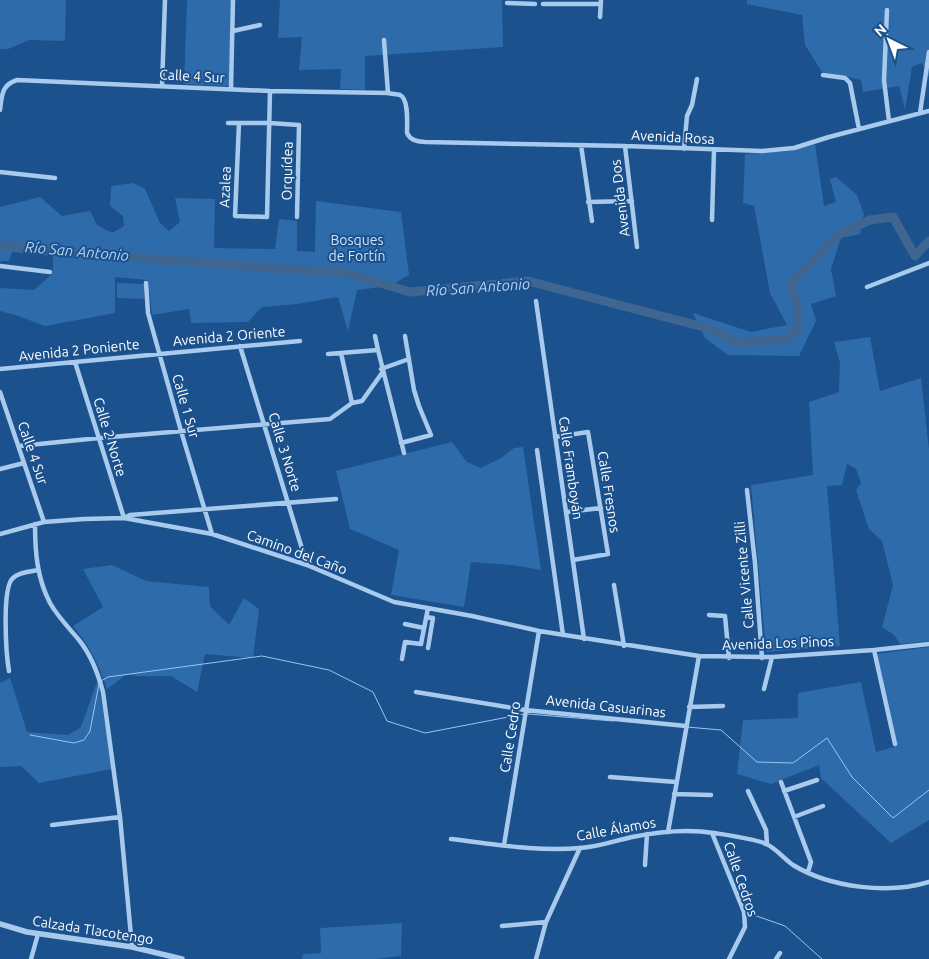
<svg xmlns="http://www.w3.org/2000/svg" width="929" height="959" font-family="Ubuntu,sans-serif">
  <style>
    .green { fill: #2e6bab }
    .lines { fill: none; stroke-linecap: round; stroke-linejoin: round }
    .stream { stroke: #9bc5ef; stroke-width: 1 }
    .river { stroke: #3f6691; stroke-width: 9 }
    .minor { stroke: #a8caed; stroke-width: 4.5 }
    .tertiary { stroke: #a8caed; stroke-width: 5.5 }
    .labels { text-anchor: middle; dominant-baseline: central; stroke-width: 4; stroke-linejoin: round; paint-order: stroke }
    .street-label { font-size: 14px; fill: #fff; stroke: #1b518d }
    .park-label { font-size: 14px; fill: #cde3fa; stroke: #1b518d }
    .water-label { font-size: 15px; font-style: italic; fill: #b3d3f4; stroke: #1b518d }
  </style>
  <rect width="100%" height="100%" fill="#1b518d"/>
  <!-- green -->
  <path class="green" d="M 0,0 L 66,0 L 65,41 L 29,40 L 8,49 L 0,49 Z
    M 187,0 L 231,0 L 229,86 L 184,84 Z
    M 280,0 L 502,0 L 503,47 L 365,56 L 365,90 L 340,89 L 341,69 L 299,70 L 302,37 L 278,38 Z
    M 747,0 L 929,0 L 929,77 L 922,63 L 912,67 L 905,110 L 899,86 L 863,92 L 861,80 L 822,72 L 805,45 L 802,15 L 747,4 Z
    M 815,144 L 824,206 L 836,202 L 830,179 L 836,177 L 857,195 L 864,214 L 860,234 L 841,238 L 831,269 L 836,296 L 811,304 L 816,321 L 799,356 L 728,355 L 705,338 L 693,313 L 751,332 L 787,325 L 770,293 L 754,206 L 743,203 L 745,154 L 789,151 Z
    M 133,183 L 145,189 L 160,223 L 169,231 L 180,222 L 175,198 L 215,199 L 214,248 L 275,249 L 279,219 L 297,221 L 297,251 L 315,252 L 316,201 L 401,212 L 409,275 L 390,286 L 357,290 L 348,331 L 338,297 L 297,304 L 262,307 L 248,322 L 191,323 L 189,309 L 152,315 L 148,280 L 115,277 L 115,313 L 45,326 L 18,316 L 0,311 L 0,288 L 34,290 L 53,273 L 53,256 L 12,252 L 9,261 L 0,261 L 0,207 L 40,197 L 62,216 L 90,211 L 97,225 L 112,233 L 124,226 L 123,216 L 110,206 L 111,186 Z
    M 117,283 L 144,284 L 144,299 L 117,298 Z
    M 870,337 L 880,391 L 921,378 L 929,449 L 929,641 L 900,644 L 894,635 L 882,627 L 893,585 L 882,541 L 869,529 L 856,490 L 861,483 L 856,469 L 847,464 L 842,485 L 827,486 L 840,646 L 766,652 L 751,485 L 813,475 L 809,402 L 839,392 L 840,363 L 834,342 Z
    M 452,442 L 467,462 L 481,468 L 501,458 L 514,448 L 523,447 L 541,570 L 512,565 L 471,562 L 464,607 L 391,595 L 399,550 L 350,529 L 336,471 Z
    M 112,565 L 146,581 L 209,587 L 210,606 L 229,625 L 244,598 L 259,609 L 253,658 L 205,654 L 197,692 L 171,676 L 137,676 L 127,674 L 107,689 C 99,665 89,645 73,626 L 103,607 L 83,569 Z
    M 929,647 L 929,820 L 891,843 L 821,778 L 819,765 L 771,784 L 737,774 L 743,720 L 798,718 L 798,693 L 861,682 L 876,752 L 897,746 L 875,654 Z
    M 10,678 L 27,732 L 68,735 L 81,727 L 98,679 L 112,769 L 39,783 L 21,766 L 0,767 L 0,683 Z
    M 402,923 L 401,956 L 376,959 L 302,959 L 303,954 L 321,953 L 320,928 Z"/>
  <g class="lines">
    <!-- stream -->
    <path class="stream" d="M 101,681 L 108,677 L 262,656 L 329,670 L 373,692 L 387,721 L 425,733 L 524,714
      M 528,714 L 613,721
      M 687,727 L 721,730 L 757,762 L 793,763 L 827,738 L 852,777 L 893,818 L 929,790
      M 30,735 L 74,743 L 84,740 L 90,731 L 99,684
      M 748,913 L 785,926 L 822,959"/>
    <!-- river -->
    <path class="river" d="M 0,245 L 163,260 L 347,273 L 410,292 L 528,281 L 711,329 L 737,343 L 787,339 L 797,331 L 798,310 L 791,284 L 836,236 L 870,220 L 893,217 L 915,256 L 929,241"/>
    <!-- minor -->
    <path class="minor" d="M 507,3 L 535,4
      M 543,4 L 600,4
      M 887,10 L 884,80 L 889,121
      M 600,17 L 601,0
      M 233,31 L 260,25
      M 384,40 L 388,93
      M 823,75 L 845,78 L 850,83 L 859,129
      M 162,86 L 165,0
      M 231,89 L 233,0
      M 0,110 C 2,96 1,85 17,80 L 270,91 L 388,93 C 391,94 397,94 400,95 C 409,99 407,124 407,133 C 411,141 417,141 425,142 L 625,146 L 762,151 L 794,148 L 829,137 L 929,111
      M 920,113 L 929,52
      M 228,123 L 269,123 L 299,125 L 297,217
      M 239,123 L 235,216 L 267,217 L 270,91
      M 581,145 L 592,221
      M 625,146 L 637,247
      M 684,149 L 687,116 L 692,105 L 697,79
      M 0,172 L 55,178
      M 588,202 L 632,201
      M 712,220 L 714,150
      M 0,266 L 50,272
      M 146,283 L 148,313 L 181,431 L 212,534
      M 867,287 L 929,263
      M 536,301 L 584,639
      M 240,346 L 307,565
      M 378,350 L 404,453
      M 341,353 L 352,403
      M 328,354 L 378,350 L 375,336
      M 75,362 L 124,518 L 130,515 L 336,499
      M 0,369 L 300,341
      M 381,369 L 409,359
      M 0,392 L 44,522
      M 555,437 L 588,432 L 608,554 L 573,560
      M 401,443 L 431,435 L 419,406 L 414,390 L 405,336
      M 19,446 L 99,438 L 330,419 L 352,403 L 362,401 L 382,373
      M 537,450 L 563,635
      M 0,469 L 24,463
      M 747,490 L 755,563 L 762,658
      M 567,512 L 601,508
      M 35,524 C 35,552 37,578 50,603 C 58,617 69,628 79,640 C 91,655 98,673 103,692 L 120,817 L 132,947
      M 0,534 L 44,522 L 84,519 L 124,518 L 212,534 L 307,565 L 394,602 L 472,616 L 539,631 L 699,656 L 772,657 L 874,650 L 929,644
      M 614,585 L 624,646
      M 709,615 L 725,616 L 729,658
      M 426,617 L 433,618 L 428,648
      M 405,624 L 424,628
      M 874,650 L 895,744
      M 402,659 L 405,642 L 421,644 L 428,608
      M 9,671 C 6,654 2,591 12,579 C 18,572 29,572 38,570
      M 764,689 L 772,657
      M 416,692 L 525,710 L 686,726
      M 689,707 L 723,706
      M 610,777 L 676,782
      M 781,782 L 811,862 L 808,872
      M 748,791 L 766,830 L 767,844
      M 784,791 L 817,780
      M 674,794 L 711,795
      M 794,817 L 823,806
      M 52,825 L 120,817
      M 668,832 L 699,656
      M 712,833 L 744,912 L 745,927 L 729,959
      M 451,839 C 494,844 537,852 580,848 C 598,847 614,841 632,837 C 657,832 689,829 714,833 C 727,835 756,839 766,844 C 776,848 784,859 793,865 C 829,887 888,895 929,882
      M 504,845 L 539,631
      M 645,865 L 647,834
      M 502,926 L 546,922
      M 31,959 L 38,934
      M 536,959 L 546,922 L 580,848
      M 776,959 L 780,953"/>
    <!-- tertiary -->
    <path class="tertiary" d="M 0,924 L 27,932 L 132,947 L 182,959"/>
  </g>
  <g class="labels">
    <!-- street labels -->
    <g class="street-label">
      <text transform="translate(192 76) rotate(3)">Calle 4 Sur</text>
      <text transform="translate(673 137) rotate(3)">Avenida Rosa</text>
      <text transform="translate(287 171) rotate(-89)">Orquídea</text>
      <text transform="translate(225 187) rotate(-88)">Azalea</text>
      <text transform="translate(620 198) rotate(-97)">Avenida Dos</text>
      <text transform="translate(229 336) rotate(-5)">Avenida 2 Oriente</text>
      <text transform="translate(79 350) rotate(-6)">Avenida 2 Poniente</text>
      <text transform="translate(186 406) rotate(74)">Calle 1 Sur</text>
      <text transform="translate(110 437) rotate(73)">Calle 2 Norte</text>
      <text transform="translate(285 452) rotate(73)">Calle 3 Norte</text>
      <text transform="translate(33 453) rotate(71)">Calle 4 Sur</text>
      <text transform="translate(571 468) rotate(82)">Calle Framboyán</text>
      <text transform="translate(609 492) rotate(81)">Calle Fresnos</text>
      <text transform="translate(297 552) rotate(20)">Camino del Caño</text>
      <text transform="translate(744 575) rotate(-95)">Calle Vicente Zilli</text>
      <text transform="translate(778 643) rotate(-2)">Avenida Los Pinos</text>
      <text transform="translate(606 706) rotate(6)">Avenida Casuarinas</text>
      <text transform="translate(510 737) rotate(-81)">Calle Cedro</text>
      <text transform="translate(616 829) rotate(-10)">Calle Álamos</text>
      <text transform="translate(741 879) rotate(71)">Calle Cedros</text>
      <text transform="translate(93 930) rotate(9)">Calzada Tlacotengo</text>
    </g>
    <!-- park labels -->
    <g class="park-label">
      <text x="357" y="240">Bosques<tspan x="357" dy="16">de Fortín</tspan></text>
    </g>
    <!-- water labels -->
    <g class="water-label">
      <text transform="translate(77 251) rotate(5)">Río San Antonio</text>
      <text transform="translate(478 287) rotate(-4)">Río San Antonio</text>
    </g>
  </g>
  <!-- north arrow -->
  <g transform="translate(889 40) rotate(318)" stroke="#1b518d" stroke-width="4" paint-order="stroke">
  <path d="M0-4L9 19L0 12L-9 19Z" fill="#ffffff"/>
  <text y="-8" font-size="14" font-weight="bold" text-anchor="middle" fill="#ffffff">N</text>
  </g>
</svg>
